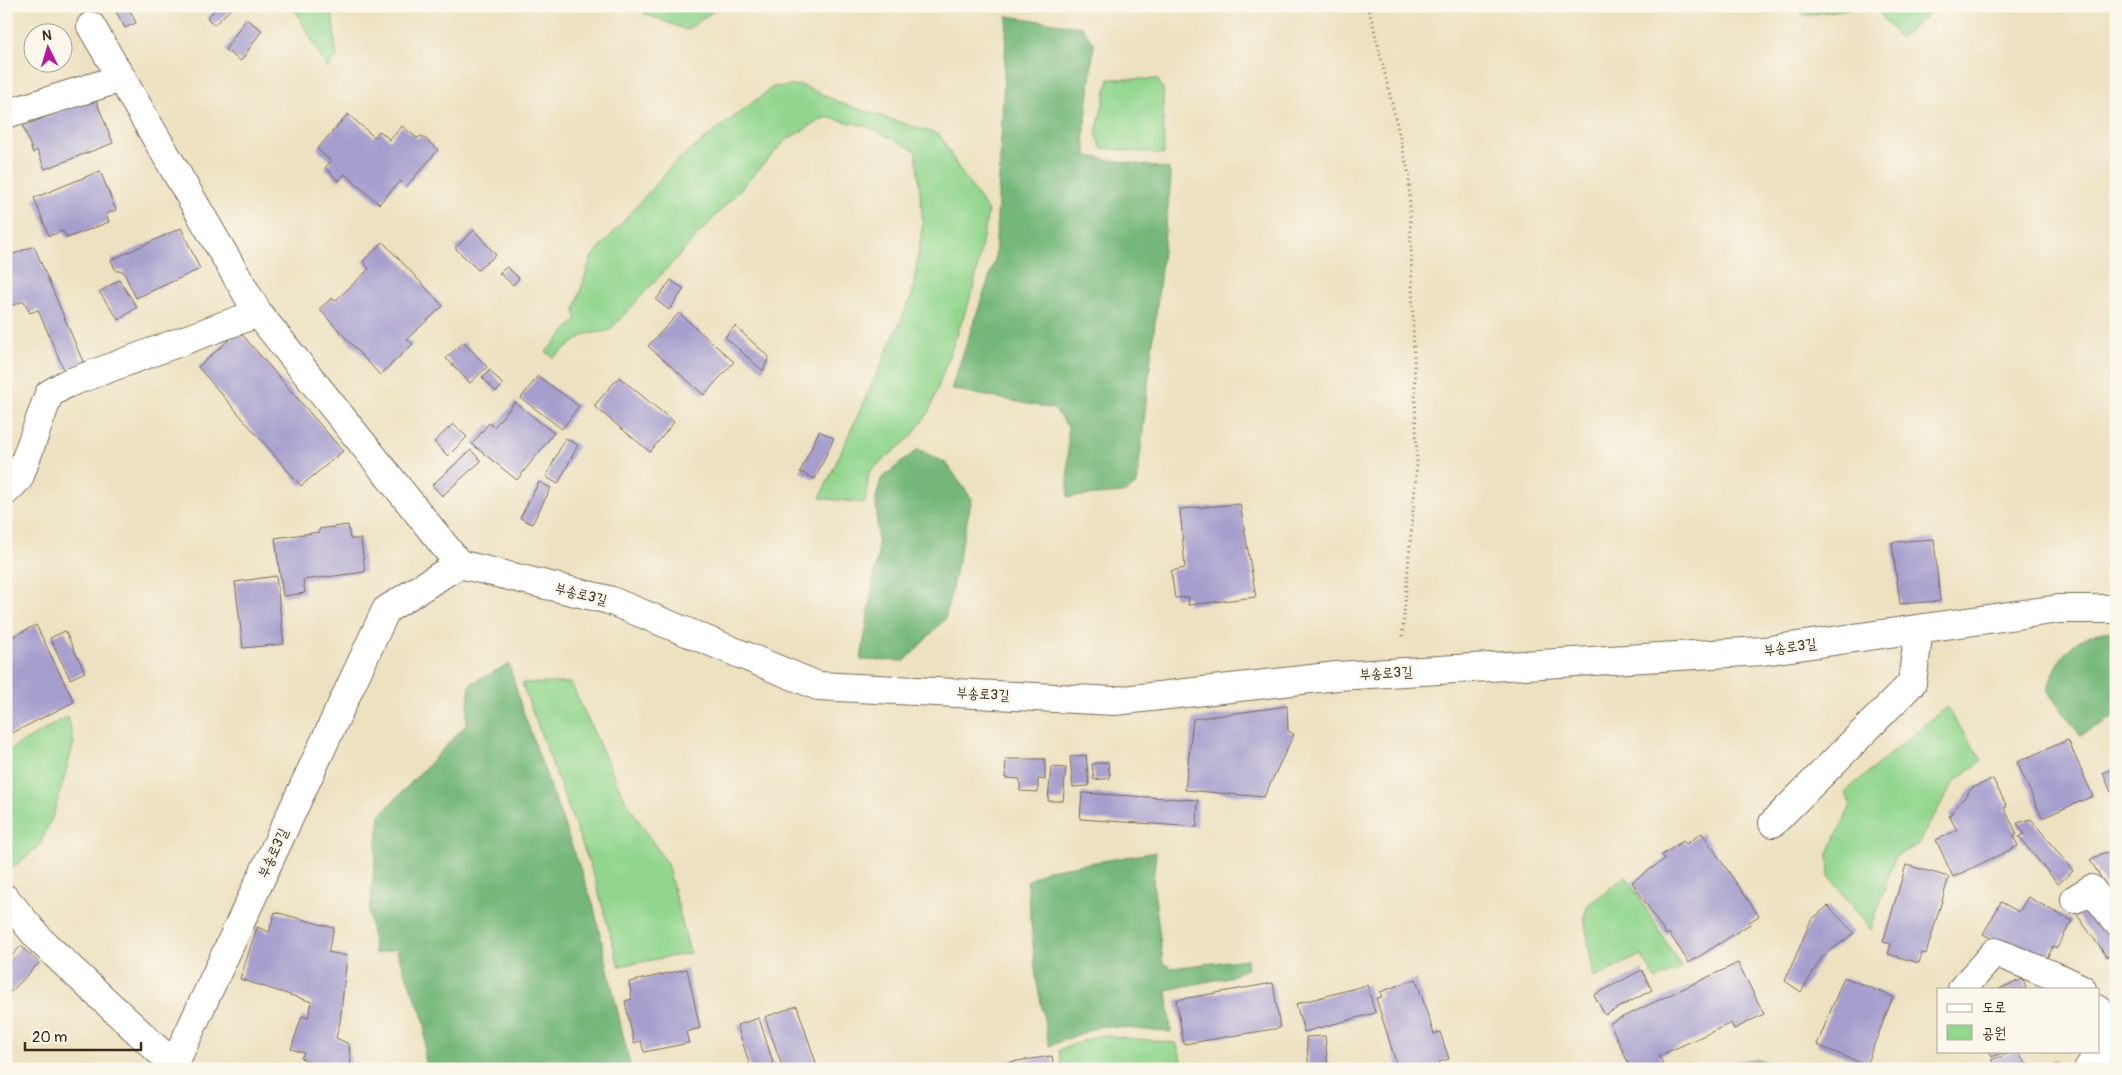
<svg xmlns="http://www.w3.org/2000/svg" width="2122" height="1075" font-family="Pangolin,'Poor Story',sans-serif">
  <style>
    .green { fill: #92d68e; stroke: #668056 }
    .forest { fill: #75b779; stroke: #58704c }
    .building { fill: #a69ecd }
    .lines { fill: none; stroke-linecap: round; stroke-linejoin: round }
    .minor-casing { stroke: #796a57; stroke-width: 30 }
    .path { stroke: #796a57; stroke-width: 3; stroke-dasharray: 1 4; stroke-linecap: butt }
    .minor { stroke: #fff; stroke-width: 28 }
    .labels { text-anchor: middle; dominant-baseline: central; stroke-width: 5; stroke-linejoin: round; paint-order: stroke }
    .street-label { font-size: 14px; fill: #3b2a1e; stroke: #fbf7ec }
  </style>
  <rect width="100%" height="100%" fill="#fbf7ec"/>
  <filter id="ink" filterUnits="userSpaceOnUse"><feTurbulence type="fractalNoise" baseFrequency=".02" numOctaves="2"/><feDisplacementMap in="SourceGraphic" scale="10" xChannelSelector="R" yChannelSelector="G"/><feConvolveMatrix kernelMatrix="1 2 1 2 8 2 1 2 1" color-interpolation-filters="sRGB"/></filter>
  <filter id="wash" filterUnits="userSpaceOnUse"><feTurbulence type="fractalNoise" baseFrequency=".0096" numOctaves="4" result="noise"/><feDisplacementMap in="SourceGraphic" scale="20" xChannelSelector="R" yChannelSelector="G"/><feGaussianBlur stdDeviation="1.12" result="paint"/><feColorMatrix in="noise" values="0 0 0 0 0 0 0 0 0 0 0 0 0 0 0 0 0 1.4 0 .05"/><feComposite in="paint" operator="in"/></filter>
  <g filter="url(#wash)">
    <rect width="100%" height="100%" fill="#ece1c0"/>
    <!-- green -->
    <path class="green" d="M 284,6 L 327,6 L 332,12 L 337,58 L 327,68 L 296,11 Z
      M 644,6 L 720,6 L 687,30 L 645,14 Z
      M 1799,6 L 1864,6 L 1803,16 Z
      M 1874,6 L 1931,6 L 1932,8 L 1924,19 L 1899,38 Z
      M 1109,79 L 1157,79 L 1163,89 L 1164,154 L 1101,148 L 1096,133 Z
      M 801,85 L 843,104 L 940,135 L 958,167 L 988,211 L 973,290 L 929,412 L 911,437 L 869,472 L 865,503 L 820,498 L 912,296 L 923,223 L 916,151 L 869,127 L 826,117 L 786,140 L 609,331 L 586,334 L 553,357 L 546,352 L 576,320 L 575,308 L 591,258 L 675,162 L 773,87 Z
      M 522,683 L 571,683 L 624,798 L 667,864 L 690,953 L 619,966 L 595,879 Z
      M 1946,707 L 1982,760 L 1954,782 L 1917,845 L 1895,857 L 1871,930 L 1829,876 L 1828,853 L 1851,805 L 1845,792 Z
      M 68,716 L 74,743 L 54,813 L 39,846 L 6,873 L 6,752 Z
      M 1626,876 L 1682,968 L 1656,980 L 1641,955 L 1594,978 L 1584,916 L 1588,905 Z
      M 1100,1035 L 1176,1043 L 1185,1069 L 1062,1069 L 1059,1050 Z"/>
    <!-- forest -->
    <path class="forest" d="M 1007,16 L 1082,27 L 1094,44 L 1084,138 L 1087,156 L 1169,169 L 1171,179 L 1137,484 L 1124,493 L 1068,497 L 1068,427 L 1054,409 L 951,389 L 995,260 Z
      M 918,449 L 947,464 L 972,499 L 945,619 L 905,661 L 861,660 L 878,553 L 876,497 L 881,479 Z
      M 2116,631 L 2116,716 L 2080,735 L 2047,691 C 2059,654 2074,632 2116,631 Z
      M 509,664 L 521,706 L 593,904 L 631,1069 L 425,1069 L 425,1023 L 396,949 L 375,954 L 369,914 L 380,815 L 466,725 L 470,684 Z
      M 1156,852 L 1153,881 L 1163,963 L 1171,968 L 1247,959 L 1248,968 L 1229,977 L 1167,990 L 1171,1032 L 1101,1026 L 1049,1046 L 1036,977 L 1027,881 L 1048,870 Z
      M 1758,1059 L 1775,1066 L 1774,1069 L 1720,1069 L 1734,1062 Z"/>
    <g id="blocks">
      <!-- building -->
      <path class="building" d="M 113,6 L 128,6 L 136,23 L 125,28 Z
        M 218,6 L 234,6 L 214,25 L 207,18 Z
        M 246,19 L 262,30 L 241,61 L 225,50 Z
        M 95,98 L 113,143 L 45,169 L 37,150 L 33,153 L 23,126 Z
        M 348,114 L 374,137 L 380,131 L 390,140 L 402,126 L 417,138 L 422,136 L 438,150 L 406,187 L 400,181 L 379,204 L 345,174 L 339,181 L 325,168 L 331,161 L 317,149 Z
        M 100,171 L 116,210 L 106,214 L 109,222 L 67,238 L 63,231 L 49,236 L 34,198 Z
        M 181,228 L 200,269 L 136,298 L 123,271 L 116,271 L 111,260 Z
        M 474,230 L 496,255 L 478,270 L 455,248 Z
        M 383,242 L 443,306 L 407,339 L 413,344 L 380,375 L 319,309 L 332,298 L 335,301 L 369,269 L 363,261 Z
        M 34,246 L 83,362 L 64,370 L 38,310 L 30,313 L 24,301 L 6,308 L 6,257 Z
        M 507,267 L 519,278 L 513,285 L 499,273 Z
        M 119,280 L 137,307 L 119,320 L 99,292 Z
        M 671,280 L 684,289 L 669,310 L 656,300 Z
        M 679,313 L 734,362 L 704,395 L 648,346 Z
        M 735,326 L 769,357 L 763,371 L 725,337 Z
        M 239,331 L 343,451 L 301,486 L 198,367 Z
        M 464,342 L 487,367 L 470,383 L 446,358 Z
        M 490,370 L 503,385 L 496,392 L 482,377 Z
        M 538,376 L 579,406 L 562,429 L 521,398 Z
        M 619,377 L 674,422 L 650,452 L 594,406 Z
        M 515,402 L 554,433 L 517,480 L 472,444 L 489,423 L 494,427 Z
        M 453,424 L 467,437 L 448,456 L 434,442 Z
        M 819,431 L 834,438 L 815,479 L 800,472 Z
        M 565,438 L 578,445 L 558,484 L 546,477 Z
        M 471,450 L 481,461 L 442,496 L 432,485 Z
        M 539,482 L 551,488 L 532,524 L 520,518 Z
        M 1240,504 L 1256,597 L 1188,605 L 1189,597 L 1175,598 L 1171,571 L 1185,568 L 1180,509 Z
        M 348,525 L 350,539 L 361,539 L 365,572 L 303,580 L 305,593 L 283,596 L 275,538 L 319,532 L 319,529 Z
        M 1934,539 L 1940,601 L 1900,604 L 1892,542 Z
        M 276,576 L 284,644 L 243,648 L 235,582 Z
        M 36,625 L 74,702 L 6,736 L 6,640 Z
        M 65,631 L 85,672 L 70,679 L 50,638 Z
        M 1287,706 L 1288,731 L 1294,734 L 1264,797 L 1185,790 L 1193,719 Z
        M 2068,740 L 2093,796 L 2042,818 L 2017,762 Z
        M 1086,755 L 1089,786 L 1073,787 L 1070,757 Z
        M 1006,759 L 1045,759 L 1045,780 L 1038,779 L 1038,792 L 1020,791 L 1020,779 L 1005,778 Z
        M 1108,762 L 1110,778 L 1094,780 L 1092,764 Z
        M 1051,767 L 1066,768 L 1063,801 L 1048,801 Z
        M 2116,767 L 2116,790 L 2111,792 L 2103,773 Z
        M 1993,779 L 2007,807 L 2004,808 L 2017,834 L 2014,836 L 2018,846 L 1953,877 L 1936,840 L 1957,830 L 1949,816 L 1972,788 Z
        M 1082,793 L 1198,800 L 1197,827 L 1080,819 Z
        M 2031,819 L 2073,871 L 2058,884 L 2019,837 L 2024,834 L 2017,823 Z
        M 1702,833 L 1759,916 L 1749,922 L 1750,924 L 1689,963 L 1669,933 L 1666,935 L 1632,882 L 1665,859 L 1662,855 L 1683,841 L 1686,844 Z
        M 2116,852 L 2116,902 L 2090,860 L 2103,853 Z
        M 1906,865 L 1949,877 L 1926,954 L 1922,953 L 1919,963 L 1888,954 L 1891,944 L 1883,942 Z
        M 2028,897 L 2072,921 L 2057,948 L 2053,946 L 2043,966 L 1983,934 L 2001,902 L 2019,912 Z
        M 2095,898 L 2116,928 L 2116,951 L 2107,957 L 2075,912 Z
        M 1828,906 L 1854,933 L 1822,957 L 1801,992 L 1785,981 L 1811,920 Z
        M 275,912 L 334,928 L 328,952 L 347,956 L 340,1022 L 336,1038 L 349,1044 L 351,1069 L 327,1069 L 301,1058 L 304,1053 L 291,1049 L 302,1016 L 308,1018 L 312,1002 L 240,979 L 257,927 L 269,932 Z
        M 21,946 L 39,963 L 9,994 L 6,992 L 6,962 Z
        M 1738,963 L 1764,1014 L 1734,1029 L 1731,1023 L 1659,1056 L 1663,1064 L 1652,1069 L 1631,1069 L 1610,1023 Z
        M 687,969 L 700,1028 L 686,1032 L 689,1043 L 644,1052 L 641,1041 L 634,1043 L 625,1001 L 632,999 L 629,982 Z
        M 1642,970 L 1652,990 L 1605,1015 L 1594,995 Z
        M 1844,977 L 1893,997 L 1866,1065 L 1817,1045 Z
        M 1416,979 L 1434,1034 L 1440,1032 L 1449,1059 L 1439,1062 L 1441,1067 L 1436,1069 L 1398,1069 L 1376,998 L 1382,997 L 1380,992 Z
        M 2023,979 L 2026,989 L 1999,989 Z
        M 1273,983 L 1280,1028 L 1184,1044 L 1176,1000 Z
        M 1367,985 L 1375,1013 L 1304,1032 L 1296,1004 Z
        M 797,1006 L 818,1069 L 783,1069 L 765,1017 Z
        M 759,1018 L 775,1069 L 751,1069 L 737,1025 Z
        M 1325,1036 L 1328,1069 L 1309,1069 L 1306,1037 Z
        M 1989,1051 L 2006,1051 L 1992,1057 Z
        M 2016,1051 L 2031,1069 L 1999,1069 L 1991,1060 Z
        M 1052,1056 L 1054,1069 L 984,1069 L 983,1066 Z
        M 2056,1064 L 2063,1069 L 2053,1069 Z"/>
    </g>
  </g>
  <g filter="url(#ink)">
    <use href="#blocks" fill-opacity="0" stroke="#796a57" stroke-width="1"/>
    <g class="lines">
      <defs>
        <path id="minor" d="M 91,26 L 258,313 L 459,564
          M 6,114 L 122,78
          M 6,491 L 19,478 L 49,394 L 66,384 L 258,313
          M 1773,823 L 1912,683 L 1919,629
          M 6,899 L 41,941 L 174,1065
          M 2075,899 L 2091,889 L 2116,921
          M 1962,989 L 1995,952 L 2064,980 L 2082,989
          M 2098,1009 L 2116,1033
          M 172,1069 L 386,610 L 459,564 L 609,600 L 818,686 L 1115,701 L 1337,676 L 1763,651 L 2059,609 L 2116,609
          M 2088,1069 L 2103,1047 L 2116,1037"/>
      </defs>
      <!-- minor casing -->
      <use href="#minor" class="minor-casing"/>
      <!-- path -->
      <path class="path" d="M 1367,6 L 1373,24 L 1409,175 L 1417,464 L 1402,639"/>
      <!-- minor -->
      <use href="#minor" class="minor"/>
    </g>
  </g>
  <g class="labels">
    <!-- street labels -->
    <g class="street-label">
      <text transform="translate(581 594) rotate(14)">부송로3길</text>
      <text transform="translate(1790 647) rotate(-8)">부송로3길</text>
      <text transform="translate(1386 673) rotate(-3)">부송로3길</text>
      <text transform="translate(983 694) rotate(3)">부송로3길</text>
      <text transform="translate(273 853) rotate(-65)">부송로3길</text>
    </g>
  </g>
  <!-- margin -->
  <rect width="2122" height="1075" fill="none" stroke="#fbf7ec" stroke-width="25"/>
  <!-- legend -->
  <rect x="1937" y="988" width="162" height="65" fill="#fbf7ec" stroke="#aea59a"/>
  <rect x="1947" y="1004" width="25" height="8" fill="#ffffff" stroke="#aea59a"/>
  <text x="1982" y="1012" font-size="15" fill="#3b2a1e">도로</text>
  <rect x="1947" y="1025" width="25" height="15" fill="#92d68e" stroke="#aea59a"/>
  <text x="1982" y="1038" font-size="15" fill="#3b2a1e">공원</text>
  <!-- north arrow -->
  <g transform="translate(48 48) rotate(355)"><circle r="24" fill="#fbf7ec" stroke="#aea59a"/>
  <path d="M0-4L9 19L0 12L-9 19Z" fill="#b5179e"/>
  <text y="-8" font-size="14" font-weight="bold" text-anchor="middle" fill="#3b2a1e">N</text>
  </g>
  <!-- scale -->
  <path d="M25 1042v8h116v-8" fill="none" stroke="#3b2a1e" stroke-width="2.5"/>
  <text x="32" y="1042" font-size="15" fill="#3b2a1e" stroke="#fbf7ec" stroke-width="4" paint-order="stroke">20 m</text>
</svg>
